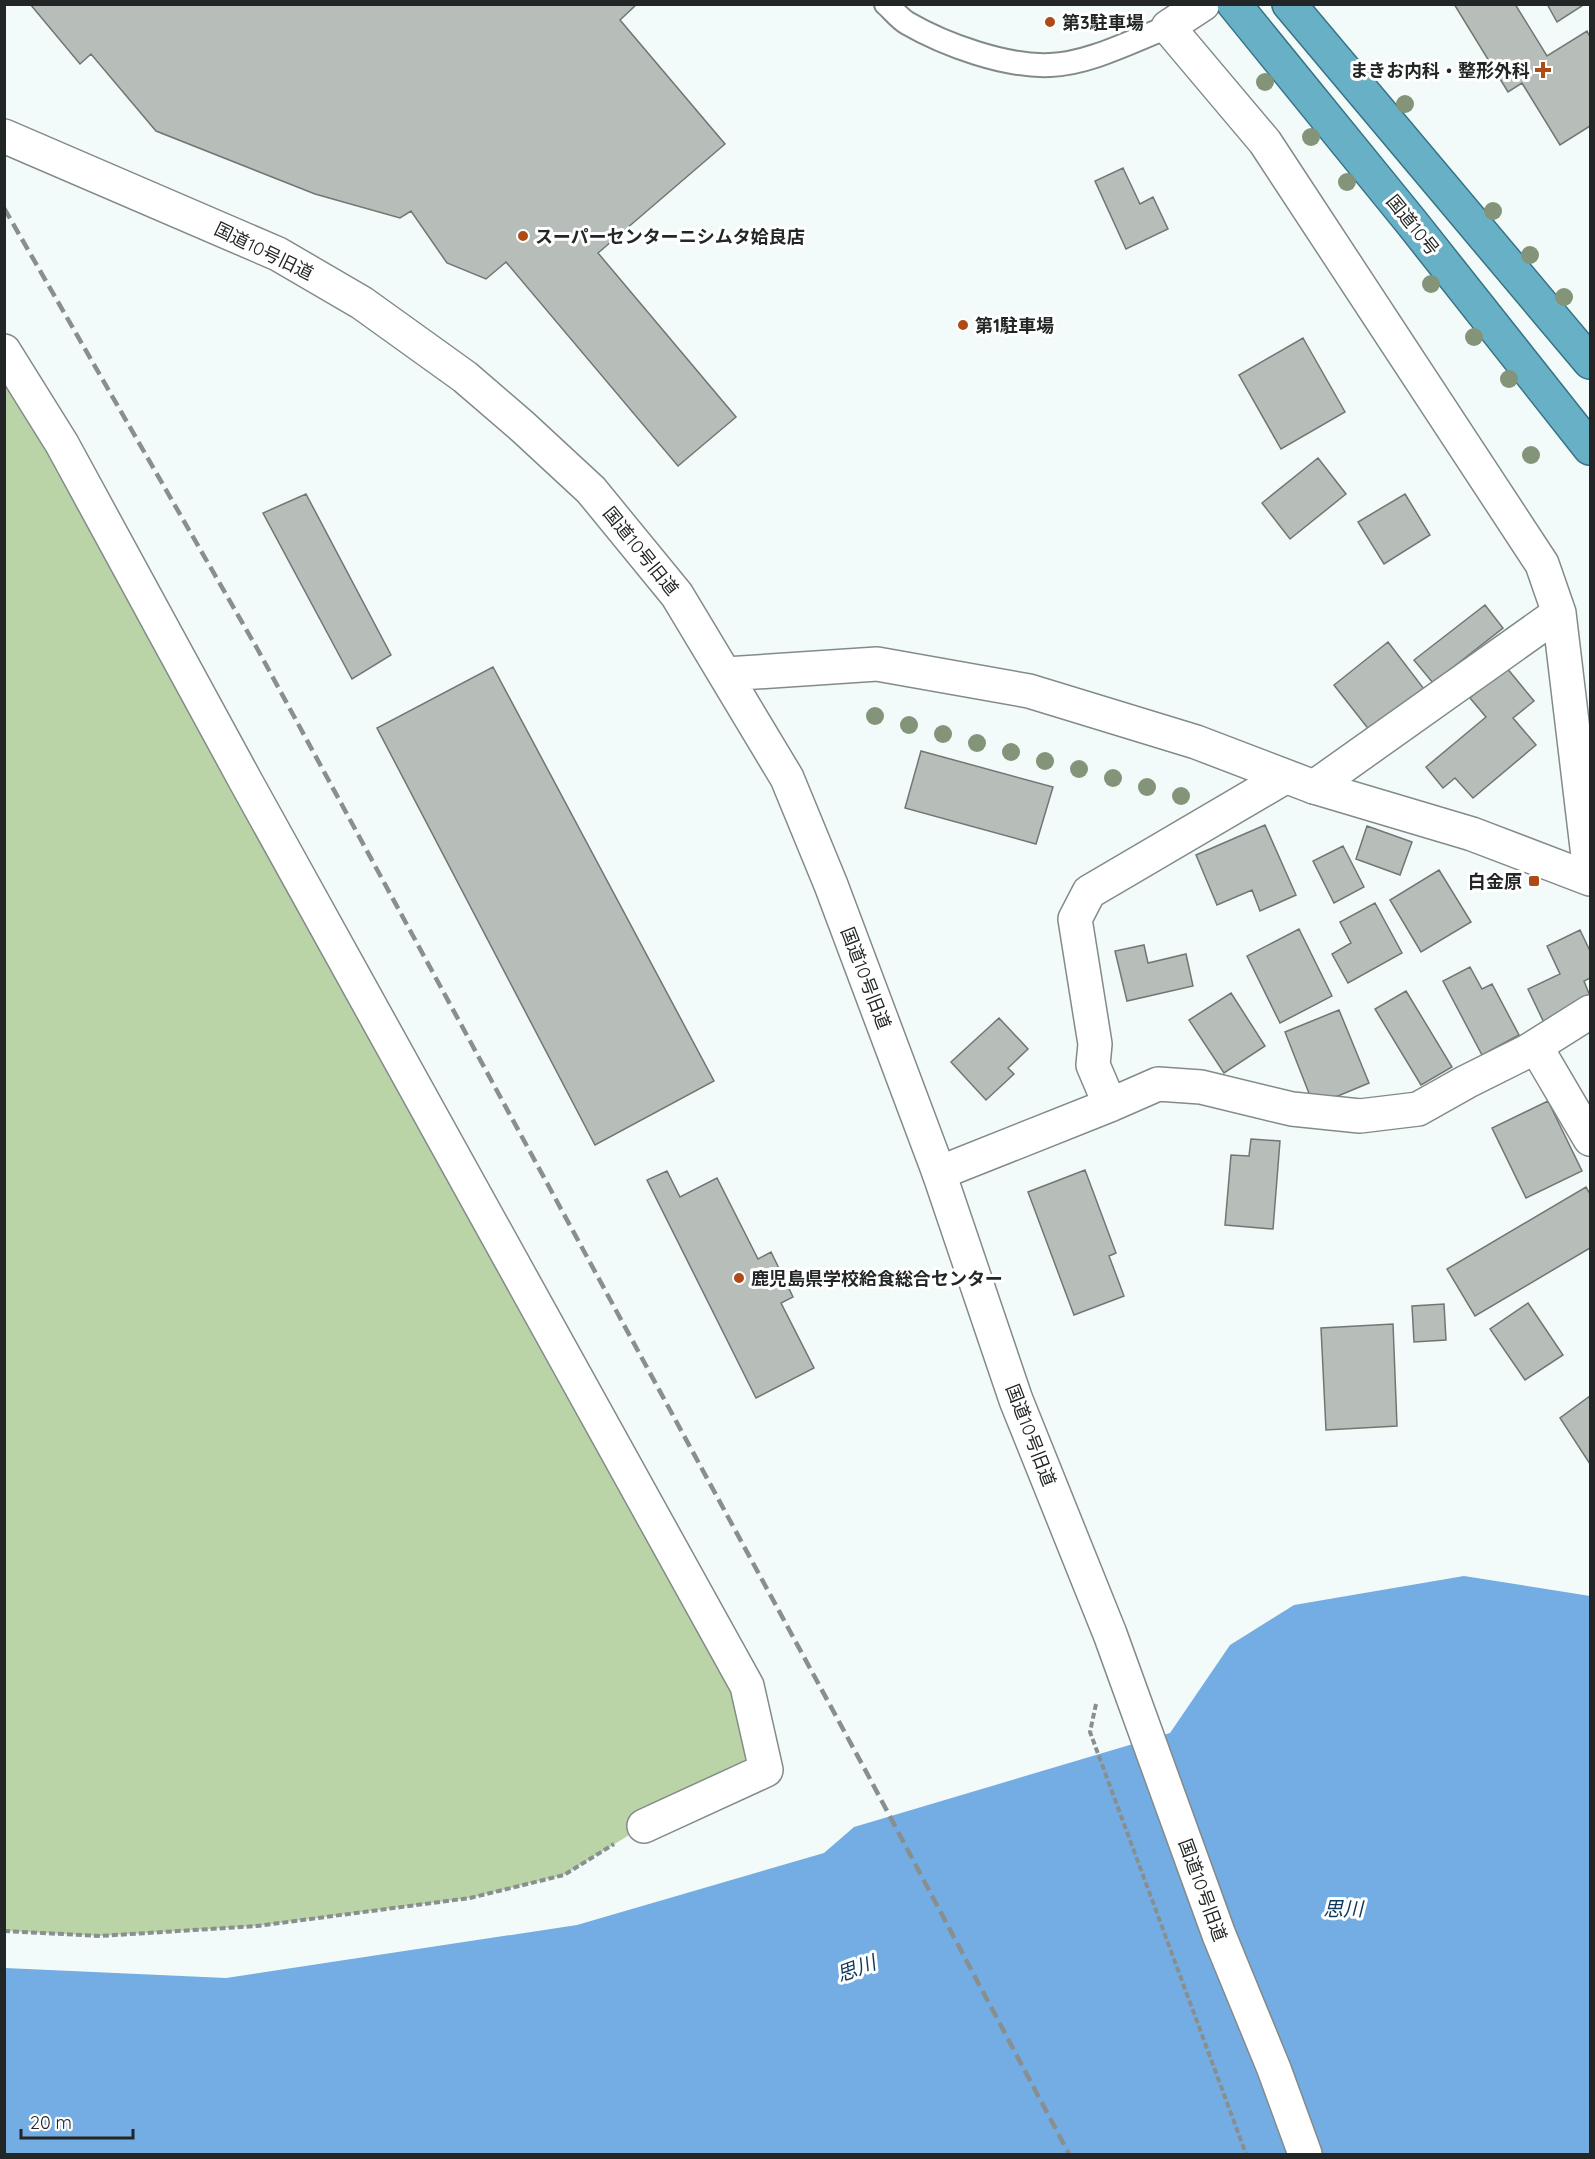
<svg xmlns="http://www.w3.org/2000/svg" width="1595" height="2159" font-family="Quicksand,'Noto Sans JP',sans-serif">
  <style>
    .green { fill: #bad4a7 }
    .water { fill: #74ade3 }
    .building { fill: #b7beba; stroke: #707773; stroke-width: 1.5 }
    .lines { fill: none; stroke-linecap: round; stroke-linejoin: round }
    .service-casing { stroke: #828b8a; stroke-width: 26 }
    .minor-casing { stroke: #828b8a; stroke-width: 36 }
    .tertiary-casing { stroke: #828b8a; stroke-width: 36 }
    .trunk-casing { stroke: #377384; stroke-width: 36 }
    .path { stroke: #898f8f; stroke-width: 4; stroke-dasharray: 6 3; stroke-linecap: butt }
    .service { stroke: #fff; stroke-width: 22 }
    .minor { stroke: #fff; stroke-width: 33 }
    .tertiary { stroke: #fff; stroke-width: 33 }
    .trunk { stroke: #68b0c6; stroke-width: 33 }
    .rail { stroke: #898f8e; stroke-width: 4.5; stroke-dasharray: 12 6; stroke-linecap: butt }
    .tree { fill: #839479 }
    .poi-dot { fill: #ae4a15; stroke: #fff; stroke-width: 2 }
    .labels { text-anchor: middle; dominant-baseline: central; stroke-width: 6; stroke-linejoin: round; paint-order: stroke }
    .poi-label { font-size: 18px; font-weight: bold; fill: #232626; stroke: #fff; text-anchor: start }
    .street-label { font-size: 18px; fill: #232626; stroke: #fff }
    .water-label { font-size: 20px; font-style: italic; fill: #0e385c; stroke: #fff }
  </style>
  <rect width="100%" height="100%" fill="#f2fbfa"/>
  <!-- green -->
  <path class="green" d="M 4,351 L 747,1686 L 766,1770 L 644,1826 L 564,1875 L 470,1898 L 257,1926 L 100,1936 L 5,1931 Z"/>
  <!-- water -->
  <path class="water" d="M 1464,1576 L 1590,1596 L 1590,2154 L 5,2154 L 5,1968 L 226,1978 L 577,1925 L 824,1853 L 854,1827 L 1170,1733 L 1230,1645 L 1294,1605 Z"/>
  <!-- building -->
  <path class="building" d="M 30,4 L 637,4 L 620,20 L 725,144 L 598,253 L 736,417 L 678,466 L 506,262 L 486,279 L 447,263 L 411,211 L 400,218 L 315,194 L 156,131 L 91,54 L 80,64 Z
    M 1454,4 L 1515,4 L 1547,56 L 1587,31 L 1590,37 L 1590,126 L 1560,145 L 1522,83 L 1508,92 Z
    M 1547,4 L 1585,4 L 1557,22 Z
    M 1123,168 L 1140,204 L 1153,197 L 1168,229 L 1126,249 L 1095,181 Z
    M 1303,338 L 1345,412 L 1281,449 L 1239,375 Z
    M 1318,458 L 1346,494 L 1290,539 L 1262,503 Z
    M 306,494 L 391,655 L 352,679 L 263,513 Z
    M 1405,494 L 1430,535 L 1384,564 L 1358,522 Z
    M 1485,605 L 1503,628 L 1433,683 L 1414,660 Z
    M 1388,642 L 1424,689 L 1370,731 L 1334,685 Z
    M 493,667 L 714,1081 L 595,1145 L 377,728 Z
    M 1506,667 L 1534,701 L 1513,718 L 1536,745 L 1473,798 L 1455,778 L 1443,788 L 1426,767 L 1486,717 L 1470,698 Z
    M 921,751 L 1053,787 L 1036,844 L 905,808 Z
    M 1265,825 L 1296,895 L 1260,911 L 1252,890 L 1217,905 L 1196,855 Z
    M 1367,826 L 1412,842 L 1400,875 L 1356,859 Z
    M 1343,846 L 1364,887 L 1334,903 L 1313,861 Z
    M 1439,870 L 1471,922 L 1421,952 L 1390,900 Z
    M 1375,903 L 1402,953 L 1348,983 L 1332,954 L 1351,943 L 1340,922 Z
    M 1299,929 L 1332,996 L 1280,1023 L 1247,956 Z
    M 1580,930 L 1590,951 L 1590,978 L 1584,981 L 1590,996 L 1547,1029 L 1528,989 L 1560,974 L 1547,946 Z
    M 1144,945 L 1148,963 L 1186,954 L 1193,986 L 1127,1001 L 1115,951 Z
    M 1470,967 L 1482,989 L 1492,984 L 1519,1035 L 1482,1055 L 1443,981 Z
    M 1406,991 L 1452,1067 L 1421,1085 L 1375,1009 Z
    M 1231,993 L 1265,1046 L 1224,1073 L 1189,1020 Z
    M 1339,1010 L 1369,1083 L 1314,1106 L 1285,1032 Z
    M 999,1018 L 1028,1049 L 1008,1068 L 1014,1074 L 986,1100 L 951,1062 Z
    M 1548,1101 L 1582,1171 L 1526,1198 L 1492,1128 Z
    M 1251,1139 L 1280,1141 L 1273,1229 L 1225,1225 L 1231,1155 L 1249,1156 Z
    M 1085,1170 L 1116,1253 L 1109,1256 L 1124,1296 L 1074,1315 L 1028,1192 Z
    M 667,1171 L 680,1197 L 717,1178 L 758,1259 L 771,1252 L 793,1297 L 781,1303 L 814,1368 L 756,1398 L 647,1180 Z
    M 1586,1187 L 1590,1194 L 1590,1248 L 1475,1316 L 1447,1269 Z
    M 1528,1303 L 1563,1355 L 1525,1380 L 1490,1329 Z
    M 1444,1304 L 1446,1340 L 1414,1342 L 1412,1306 Z
    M 1393,1324 L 1397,1426 L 1326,1430 L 1321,1328 Z
    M 1590,1396 L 1590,1464 L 1560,1418 Z"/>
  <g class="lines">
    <defs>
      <path id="service" d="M 886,4 C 893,10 899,18 907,23 C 945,45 1006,67 1050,65 C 1088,64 1132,41 1168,27"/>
      <path id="minor" d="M 1203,4 L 1168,27 L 1265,142 L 1542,564 L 1559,613 L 1590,873
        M 4,351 L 62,444 L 245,780 L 747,1686 L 766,1770 L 644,1826
        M 1314,787 L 1559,613
        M 1536,1047 L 1590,1139
        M 1110,1105 L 1093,1065 L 1095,1044 L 1075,919 L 1089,892 L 1285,777
        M 939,1173 L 1110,1105 L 1158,1084 L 1201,1087 L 1292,1109 L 1360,1116 L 1418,1109 L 1466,1082 L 1528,1051 L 1590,1012"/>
      <path id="tertiary" d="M 4,136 L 278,254 L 362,303 L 465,377 L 523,427 L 591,490 L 677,595 L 787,778 L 831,885 L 939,1173 L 1016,1400 L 1110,1634 L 1219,1935 L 1274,2069 L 1305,2154
        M 726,674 L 877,664 L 1029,691 L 1196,742 L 1314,787 L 1472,834 L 1590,879"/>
      <path id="trunk" d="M 1234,4 L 1412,223 L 1590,448
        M 1289,4 L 1590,362"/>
    </defs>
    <!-- service casing -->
    <use href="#service" class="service-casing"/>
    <!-- minor casing -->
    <use href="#minor" class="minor-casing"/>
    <!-- tertiary casing -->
    <use href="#tertiary" class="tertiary-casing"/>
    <!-- trunk casing -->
    <use href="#trunk" class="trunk-casing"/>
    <!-- path -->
    <path class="path" d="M 1096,1704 L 1090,1732 L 1246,2154
      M 4,1931 L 100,1936 L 257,1926 L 470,1898 L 564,1875 L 614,1844"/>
    <!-- service -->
    <use href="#service" class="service"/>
    <!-- minor -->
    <use href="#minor" class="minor"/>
    <!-- tertiary -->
    <use href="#tertiary" class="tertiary"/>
    <!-- trunk -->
    <use href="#trunk" class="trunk"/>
    <!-- rail -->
    <path class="rail" d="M 4,208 L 258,650 L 869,1777 L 1069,2154"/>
  </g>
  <!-- trees -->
  <g class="tree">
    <circle cx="1265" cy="82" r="9"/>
    <circle cx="1405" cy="104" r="9"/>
    <circle cx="1311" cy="137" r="9"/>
    <circle cx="1347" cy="182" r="9"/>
    <circle cx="1493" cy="211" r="9"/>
    <circle cx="1530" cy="255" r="9"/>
    <circle cx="1431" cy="284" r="9"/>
    <circle cx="1564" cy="297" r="9"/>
    <circle cx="1474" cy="337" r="9"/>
    <circle cx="1509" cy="379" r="9"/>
    <circle cx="1531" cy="455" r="9"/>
    <circle cx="875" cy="716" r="9"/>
    <circle cx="909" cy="725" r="9"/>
    <circle cx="943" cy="734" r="9"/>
    <circle cx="977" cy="743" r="9"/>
    <circle cx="1011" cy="752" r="9"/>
    <circle cx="1045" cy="761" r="9"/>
    <circle cx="1079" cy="769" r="9"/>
    <circle cx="1113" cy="778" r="9"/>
    <circle cx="1147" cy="787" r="9"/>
    <circle cx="1181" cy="796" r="9"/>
  </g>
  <!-- markers -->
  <g class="poi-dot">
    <circle cx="1050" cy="22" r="6"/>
    <path d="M1540 61h6v6h6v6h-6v6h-6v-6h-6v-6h6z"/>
    <circle cx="523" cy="236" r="6"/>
    <circle cx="963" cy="325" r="6"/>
    <rect x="1528" y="875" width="12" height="12" rx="3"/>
    <circle cx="739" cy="1278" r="6"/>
  </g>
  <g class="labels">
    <!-- poi labels -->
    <g class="poi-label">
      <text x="1062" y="22">第3駐車場</text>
      <text x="1530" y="70" text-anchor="end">まきお内科・整形外科</text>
      <text x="535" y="236">スーパーセンターニシムタ姶良店</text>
      <text x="975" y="325">第1駐車場</text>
      <text x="1522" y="881" text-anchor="end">白金原</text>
      <text x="751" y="1278">鹿児島県学校給食総合センター</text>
    </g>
    <!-- street labels -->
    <g class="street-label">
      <text transform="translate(1413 225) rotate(51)">国道10号</text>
      <text transform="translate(264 251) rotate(26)">国道10号旧道</text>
      <text transform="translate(641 551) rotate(51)">国道10号旧道</text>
      <text transform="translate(866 978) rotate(69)">国道10号旧道</text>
      <text transform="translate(1031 1435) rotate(69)">国道10号旧道</text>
      <text transform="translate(1203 1890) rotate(70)">国道10号旧道</text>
    </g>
    <!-- water labels -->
    <g class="water-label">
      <text x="1343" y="1908">思川</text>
      <text transform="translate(856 1968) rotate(-20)">思川</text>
    </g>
  </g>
  <!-- border -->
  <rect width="1595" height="2159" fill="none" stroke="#232626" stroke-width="12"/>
  <!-- scale -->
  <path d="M21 2129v9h112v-9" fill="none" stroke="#232626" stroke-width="3"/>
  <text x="30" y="2129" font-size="18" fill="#232626" stroke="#ffffff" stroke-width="4.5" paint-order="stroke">20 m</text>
</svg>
